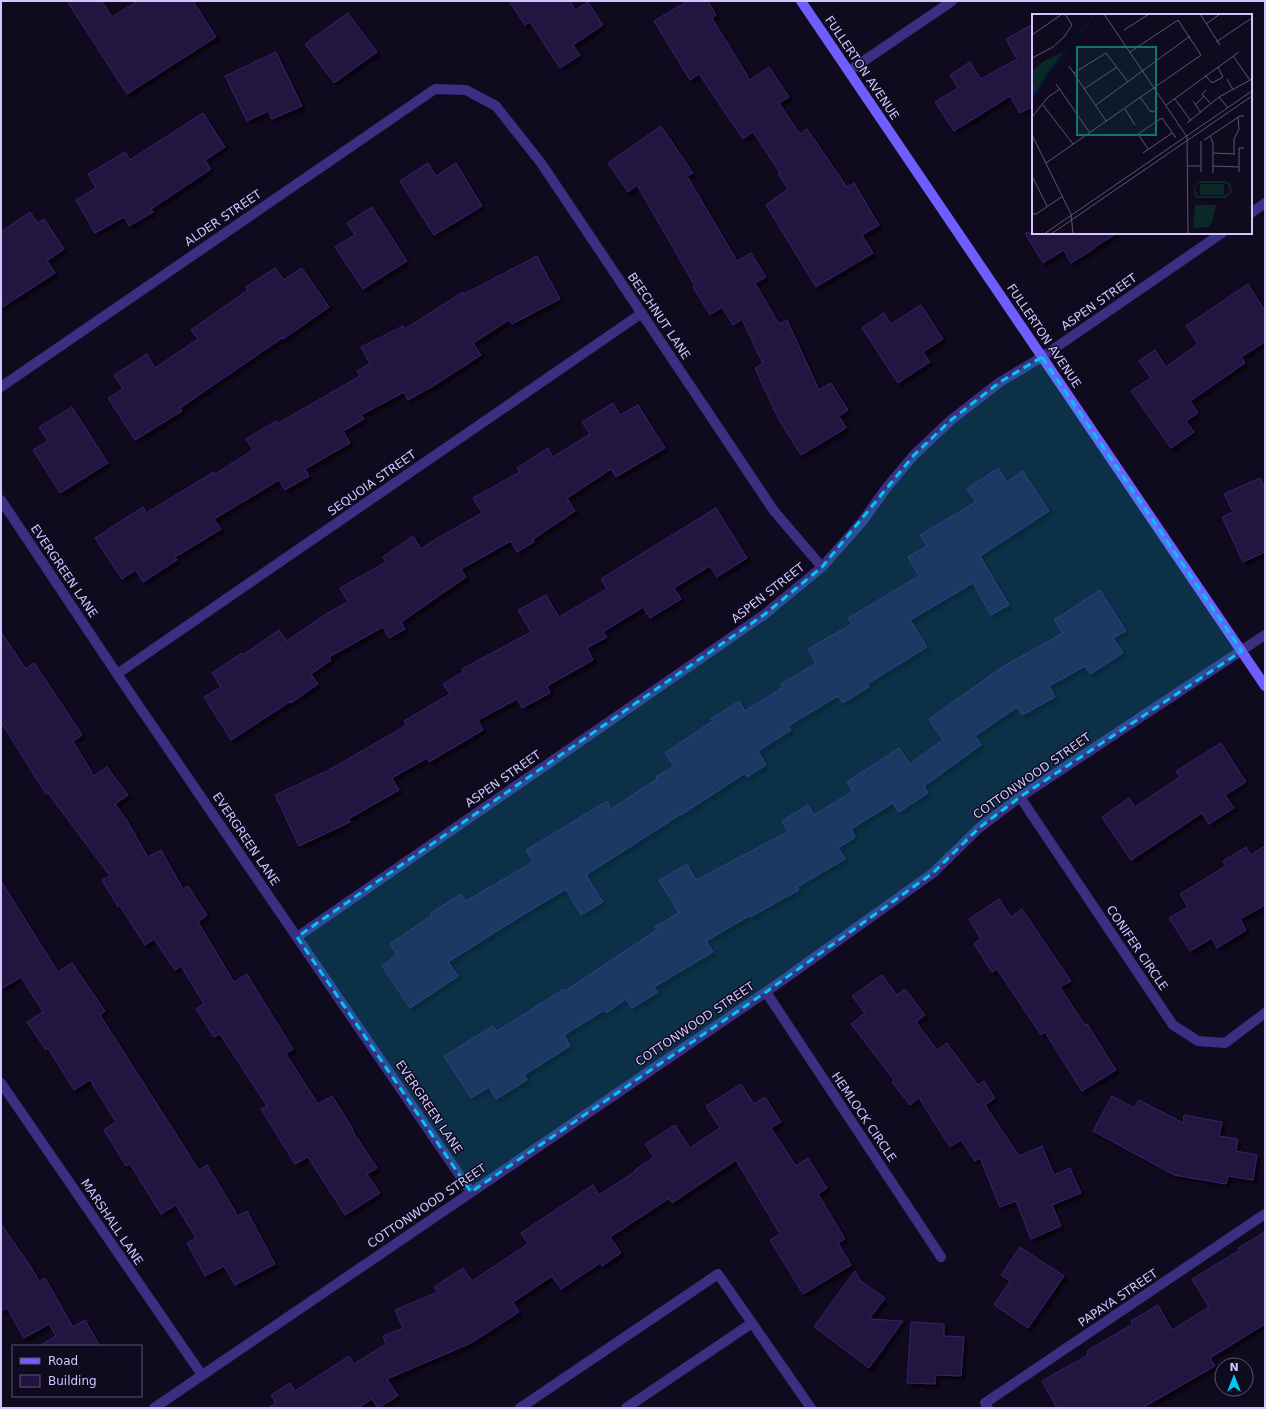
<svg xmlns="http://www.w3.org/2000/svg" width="1266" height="1409" font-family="'DejaVu Sans',sans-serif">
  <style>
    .building { fill: #201440; stroke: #38236f; filter: url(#shadow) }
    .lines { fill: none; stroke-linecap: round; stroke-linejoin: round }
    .lane { stroke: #393082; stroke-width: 10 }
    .street { stroke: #393082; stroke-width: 10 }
    .secondary { stroke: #6e5dff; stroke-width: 10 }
    .marked { fill: #00c6f1; fill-opacity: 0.2; stroke: #00c6f1; stroke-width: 3; stroke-dasharray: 8 5; stroke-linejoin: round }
    .labels { text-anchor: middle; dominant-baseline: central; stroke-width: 3; stroke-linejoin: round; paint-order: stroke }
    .street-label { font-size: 12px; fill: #d1c6ff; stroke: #0f0a1e }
    .inset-river { fill: none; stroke: #04143c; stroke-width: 2 }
    .inset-road { fill: none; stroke: #5d5578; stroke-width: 1 }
    .view { fill: #0f766e; fill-opacity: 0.15; stroke: #0f766e; stroke-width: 2 }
    .inset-edge { fill: none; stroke: #d1c6ff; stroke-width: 2 }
  </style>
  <defs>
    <filter id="shadow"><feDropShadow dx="3.5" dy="3.5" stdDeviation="1" flood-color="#0009"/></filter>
  </defs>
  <rect width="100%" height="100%" fill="#0f0a1e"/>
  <!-- building -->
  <path class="building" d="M 67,1 L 102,1 L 112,17 L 138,1 L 193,1 L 216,37 L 127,94 Z
    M 509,1 L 570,1 L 575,10 L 588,2 L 603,25 L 573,45 L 580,55 L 560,68 L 530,22 L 525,25 Z
    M 688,1 L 708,1 L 716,15 L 712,18 L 750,80 L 769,67 L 789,97 L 779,103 L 800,134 L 807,129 L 847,187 L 854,183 L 879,225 L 862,235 L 873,253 L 816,287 L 766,205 L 788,189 L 778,174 L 780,173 L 753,132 L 743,139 L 699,74 L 690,80 L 654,21 Z
    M 348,13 L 377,52 L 334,83 L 305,44 Z
    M 1033,24 L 1033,106 L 1020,113 L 1010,96 L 954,131 L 935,102 L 958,88 L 950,75 L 970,62 L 981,79 L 1017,59 L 1006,39 Z
    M 276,52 L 302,106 L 272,119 L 268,111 L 247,121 L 225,76 Z
    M 203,113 L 225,147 L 205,160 L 211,169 L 151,209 L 153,212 L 129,226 L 124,217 L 95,233 L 76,200 L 96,188 L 88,174 L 125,152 L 130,160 Z
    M 661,126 L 693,173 L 687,176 L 737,261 L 751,253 L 766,277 L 755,283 L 779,324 L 787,320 L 819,390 L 831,383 L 848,410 L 839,416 L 846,428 L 801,455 L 778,418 L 755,368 L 763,364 L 742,319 L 733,325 L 722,307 L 710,315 L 693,287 L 695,286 L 637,185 L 628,192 L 608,163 Z
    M 428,163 L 436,176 L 456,163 L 482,206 L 434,235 L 400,181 Z
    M 372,207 L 407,261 L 363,289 L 335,247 L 355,235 L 347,223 Z
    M 30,212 L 38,223 L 44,219 L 64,249 L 47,261 L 55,273 L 1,308 L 1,232 Z
    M 1025,233 L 1117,233 L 1095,247 L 1095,248 L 1071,263 L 1064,250 L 1043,263 Z
    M 537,256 L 560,299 L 512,324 L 509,320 L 473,343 L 481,355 L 433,386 L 408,400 L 404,392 L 361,415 L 364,419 L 343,431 L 350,443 L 305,469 L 309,476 L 285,490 L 279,480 L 214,519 L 221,529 L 175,557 L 177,560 L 143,582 L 136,570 L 122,579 L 95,538 L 143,507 L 146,513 L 214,472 L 215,474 L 253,450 L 246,439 L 276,421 L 277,424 L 360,376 L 357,371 L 370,364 L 361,347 L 403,326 L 405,329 L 463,292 L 464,294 Z
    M 275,268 L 284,280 L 302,268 L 329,307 L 283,339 L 282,338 L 180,408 L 182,411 L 135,440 L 108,398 L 123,389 L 114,375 L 147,354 L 155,368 L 198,339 L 191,330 L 248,290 L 246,287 Z
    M 1248,284 L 1265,311 L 1265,342 L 1241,357 L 1245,363 L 1190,401 L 1198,413 L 1186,421 L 1194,432 L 1171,448 L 1131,391 L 1151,378 L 1139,361 L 1155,350 L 1166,367 L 1198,344 L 1186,326 Z
    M 921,305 L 943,339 L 923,352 L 930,362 L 898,383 L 862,328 L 884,313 L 891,324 Z
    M 613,403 L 620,415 L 638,405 L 665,448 L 616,477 L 611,469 L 567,498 L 575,511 L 533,539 L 534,542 L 517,552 L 511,541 L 461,569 L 466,577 L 401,622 L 405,629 L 389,638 L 383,627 L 329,657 L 331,660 L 311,674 L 318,684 L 291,703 L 291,701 L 231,740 L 204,697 L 221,687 L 212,673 L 242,653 L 243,655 L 279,630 L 287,641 L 326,614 L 348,602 L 340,588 L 386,562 L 383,557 L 413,536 L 421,549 L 436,539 L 482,513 L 473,498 L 520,472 L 517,468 L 548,448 L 553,457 L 590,434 L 582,422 Z
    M 72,407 L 108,463 L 60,493 L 33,450 L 48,441 L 39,427 Z
    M 998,468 L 1007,482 L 1023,471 L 1049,511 L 980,556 L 1009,605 L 991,615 L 973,583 L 910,620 L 927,647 L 867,684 L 869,687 L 843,703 L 838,696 L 788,726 L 791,730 L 758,751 L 766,765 L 747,777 L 745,773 L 681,815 L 681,814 L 586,875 L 603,902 L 581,915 L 566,889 L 524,914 L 448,962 L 458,976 L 410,1008 L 382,966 L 397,955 L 390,944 L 432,915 L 431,913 L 461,894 L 466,901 L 533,862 L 526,850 L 607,801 L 611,809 L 657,779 L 656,777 L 674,766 L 665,753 L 713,721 L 711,719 L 739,701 L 745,711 L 783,687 L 781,684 L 816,663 L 808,649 L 852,624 L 848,618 L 919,576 L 908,557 L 927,546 L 920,535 L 976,502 L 967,489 Z
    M 1260,478 L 1265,489 L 1265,552 L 1243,562 L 1222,517 L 1233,512 L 1224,494 Z
    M 716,508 L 747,558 L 717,577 L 710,566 L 674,588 L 681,599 L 650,618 L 643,607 L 603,632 L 607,637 L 587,648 L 593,660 L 547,686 L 550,693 L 522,708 L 517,699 L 478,720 L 483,730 L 429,762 L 427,758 L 392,778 L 399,790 L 348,819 L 350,822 L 299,846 L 275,795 L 329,770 L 407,725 L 404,721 L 450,694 L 443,684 L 463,672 L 462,669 L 531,632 L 518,610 L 546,595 L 559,617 L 607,589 L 601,579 Z
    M 1100,590 L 1126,631 L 1113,638 L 1123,653 L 1090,674 L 1085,666 L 1049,686 L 1055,697 L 1022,715 L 1017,707 L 975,736 L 981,745 L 924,786 L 928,793 L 899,812 L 893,803 L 851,829 L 855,837 L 838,848 L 845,859 L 797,887 L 799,890 L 750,917 L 749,916 L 706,941 L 713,952 L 654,987 L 658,992 L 632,1008 L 626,999 L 606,1013 L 604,1010 L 564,1035 L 570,1046 L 524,1075 L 527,1080 L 496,1099 L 489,1087 L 471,1098 L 444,1056 L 493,1026 L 497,1031 L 564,989 L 565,991 L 657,930 L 655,927 L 679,913 L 659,880 L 687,864 L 696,880 L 788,832 L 782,821 L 808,805 L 814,815 L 853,791 L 847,782 L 899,748 L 910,764 L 943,740 L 929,719 L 1004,666 L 1063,633 L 1054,620 Z
    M 1,632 L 26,669 L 34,663 L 69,715 L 82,735 L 73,741 L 94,776 L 107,767 L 128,795 L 115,804 L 126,819 L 148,857 L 161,850 L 183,889 L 188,886 L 207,915 L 198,922 L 234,982 L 247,974 L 293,1049 L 286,1054 L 318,1104 L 332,1096 L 353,1129 L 352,1130 L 377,1168 L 367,1174 L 380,1193 L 345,1215 L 308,1157 L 295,1164 L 261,1109 L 267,1106 L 220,1034 L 214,1037 L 196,1009 L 204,1004 L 181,966 L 175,970 L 154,939 L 145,945 L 120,906 L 118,907 L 102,880 L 110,876 L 48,793 L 46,794 L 1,722 Z
    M 1221,743 L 1246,782 L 1225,795 L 1234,808 L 1209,824 L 1202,813 L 1131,860 L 1102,817 L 1129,798 L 1135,807 L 1180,777 L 1176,771 Z
    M 1265,846 L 1265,905 L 1240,919 L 1246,930 L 1217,948 L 1212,938 L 1190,951 L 1169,918 L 1188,907 L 1180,894 L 1226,866 L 1223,861 L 1246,847 L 1251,855 Z
    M 1,881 L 58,972 L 72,963 L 105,1011 L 100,1015 L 199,1170 L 207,1165 L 238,1216 L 247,1211 L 275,1264 L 235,1285 L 224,1266 L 205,1276 L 187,1243 L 196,1238 L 176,1205 L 161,1214 L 130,1164 L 126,1166 L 104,1130 L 116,1122 L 90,1080 L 74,1090 L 48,1048 L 46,1050 L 27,1022 L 43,1012 L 21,977 L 1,989 Z
    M 999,899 L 1011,917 L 1022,909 L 1071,981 L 1060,987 L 1085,1025 L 1087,1024 L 1116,1070 L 1082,1091 L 1045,1032 L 1041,1035 L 997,969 L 992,972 L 974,944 L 981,939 L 969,919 Z
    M 882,975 L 897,995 L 905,989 L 925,1015 L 916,1022 L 937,1050 L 947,1043 L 978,1085 L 984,1081 L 995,1098 L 985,1105 L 1019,1156 L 1042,1146 L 1054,1175 L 1070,1168 L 1081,1193 L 1052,1205 L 1061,1226 L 1031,1239 L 1016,1201 L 1000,1207 L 980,1158 L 975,1161 L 961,1140 L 950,1147 L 919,1098 L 910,1105 L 892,1082 L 894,1080 L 851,1024 L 865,1013 L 852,996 Z
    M 741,1084 L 754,1104 L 765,1097 L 781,1122 L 771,1128 L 796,1166 L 808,1158 L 827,1188 L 818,1194 L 845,1239 L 838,1243 L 851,1265 L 803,1294 L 770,1240 L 780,1234 L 736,1160 L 672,1203 L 668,1199 L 610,1237 L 621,1253 L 602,1266 L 600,1263 L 561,1289 L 552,1276 L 513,1302 L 519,1312 L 471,1343 L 387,1379 L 398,1396 L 378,1408 L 372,1399 L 358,1408 L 268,1408 L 276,1403 L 271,1395 L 290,1383 L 295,1391 L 349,1356 L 354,1364 L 386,1344 L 383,1336 L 403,1328 L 395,1310 L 438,1292 L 434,1287 L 463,1268 L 472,1281 L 528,1244 L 521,1233 L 593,1185 L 599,1195 L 636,1171 L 635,1170 L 654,1157 L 645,1144 L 675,1125 L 690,1148 L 720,1128 L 706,1106 Z
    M 1112,1096 L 1134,1108 L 1139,1100 L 1183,1123 L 1184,1115 L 1222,1122 L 1219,1136 L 1238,1139 L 1236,1151 L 1257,1155 L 1253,1180 L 1228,1176 L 1226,1184 L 1174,1175 L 1093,1131 Z
    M 1,1224 L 31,1267 L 39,1281 L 45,1278 L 73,1327 L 85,1320 L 100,1346 L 39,1346 L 56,1336 L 49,1324 L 24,1338 L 7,1308 L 1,1311 Z
    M 1265,1232 L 1265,1324 L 1210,1358 L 1215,1366 L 1142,1408 L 1057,1408 L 1042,1381 L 1088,1355 L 1087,1351 L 1133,1324 L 1131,1321 L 1158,1305 L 1172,1330 L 1209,1307 L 1192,1279 L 1240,1250 L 1238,1248 Z
    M 1020,1247 L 1064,1276 L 1028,1328 L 994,1305 L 1010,1281 L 1001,1275 Z
    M 855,1271 L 861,1281 L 885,1298 L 869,1319 L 903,1321 L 869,1368 L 814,1327 Z
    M 911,1322 L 944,1324 L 944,1336 L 964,1337 L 961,1376 L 935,1375 L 935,1384 L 907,1383 Z"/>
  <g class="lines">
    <!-- lane -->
    <path class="lane" d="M 520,1408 L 718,1274 L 811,1408
      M 626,1408 L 752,1323"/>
    <!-- street -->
    <path class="street" d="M 849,71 L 952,1
      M 1251,213 L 1265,203
      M 1,387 L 435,89 L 466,90 L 496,106 L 541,163 L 774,511 L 822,567
      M 1,500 L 117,674 L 471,1192
      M 117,674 L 642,313
      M 1020,797 L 1173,1025 L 1198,1041 L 1225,1043 L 1265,1013
      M 297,937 L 765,614 L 822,567 L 862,522 L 887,487 L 914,455 L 951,420 L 1000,382 L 1042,357 L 1222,233
      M 766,992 L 941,1257
      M 1,1083 L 202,1375
      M 154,1408 L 766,992 L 933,873 L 979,828 L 1020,797 L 1265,635
      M 988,1408 L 985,1403 L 1265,1214"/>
    <!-- secondary -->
    <path class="secondary" d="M 801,1 L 1265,686"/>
  </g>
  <!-- marked area -->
  <path class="marked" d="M 1042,357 L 1242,651 L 1020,797 L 979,828 L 933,873 L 766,992 L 471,1192 L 297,937 L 765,614 L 822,567 L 914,455 L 951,420 L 1000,382 Z"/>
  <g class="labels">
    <!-- street labels -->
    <g class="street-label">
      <text transform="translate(862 68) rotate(56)">FULLERTON AVENUE</text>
      <text transform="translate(223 218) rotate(-34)">ALDER STREET</text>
      <text transform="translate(1099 302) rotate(-35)">ASPEN STREET</text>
      <text transform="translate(659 316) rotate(56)">BEECHNUT LANE</text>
      <text transform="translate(1044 336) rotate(56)">FULLERTON AVENUE</text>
      <text transform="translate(372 483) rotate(-35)">SEQUOIA STREET</text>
      <text transform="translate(64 571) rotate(56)">EVERGREEN LANE</text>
      <text transform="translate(768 593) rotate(-38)">ASPEN STREET</text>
      <text transform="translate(1032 776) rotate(-35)">COTTONWOOD STREET</text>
      <text transform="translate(503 779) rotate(-35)">ASPEN STREET</text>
      <text transform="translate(246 839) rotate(56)">EVERGREEN LANE</text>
      <text transform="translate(1137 948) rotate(56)">CONIFER CIRCLE</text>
      <text transform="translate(695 1024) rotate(-34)">COTTONWOOD STREET</text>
      <text transform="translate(429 1107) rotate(56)">EVERGREEN LANE</text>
      <text transform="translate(864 1117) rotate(56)">HEMLOCK CIRCLE</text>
      <text transform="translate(427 1206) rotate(-34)">COTTONWOOD STREET</text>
      <text transform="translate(112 1222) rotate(56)">MARSHALL LANE</text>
      <text transform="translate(1118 1298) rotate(-34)">PAPAYA STREET</text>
    </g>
  </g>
  <!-- overview -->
  <g transform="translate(1032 14)">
    <rect width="220" height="220" fill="#0f0a1e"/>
    <path d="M 31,38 L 15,60 L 0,84 L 0,57 L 12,47 ZM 167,167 L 194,167 L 199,171 L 200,178 L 193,184 L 164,184 L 161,174 ZM 167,169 L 193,169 L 197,172 L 198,178 L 192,182 L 167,182 L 162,175 ZM 168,170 L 192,170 L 192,181 L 168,181 ZM 163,191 L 184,191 L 180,209 L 176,213 L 161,214 Z" fill="#0c2728" fill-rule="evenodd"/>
    <path class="inset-river" d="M 0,86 L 18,58 L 63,0"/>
    <path class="inset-road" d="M 72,0 L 155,123 L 156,220M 168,0 L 188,31M 174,10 L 188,0M 92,16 L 117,0M 0,21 L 30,0M 184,28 L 220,4M 201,42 L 218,66M 0,44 L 21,33 L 32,23 L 40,11 L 33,0M 37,52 L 74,107M 42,59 L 74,39 L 96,68M 173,61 L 180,69 L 191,63 L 186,53M 195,65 L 201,76M 24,70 L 58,119M 52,75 L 85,53M 174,76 L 170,80 L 179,90M 108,83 L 118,97 L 121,98 L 126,94M 187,83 L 196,94M 143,85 L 159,107M 161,87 L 169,99M 11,91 L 41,130M 64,91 L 158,22M 134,91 L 207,38M 163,91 L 172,82M 220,94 L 220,150M 93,95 L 103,111M 0,103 L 16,83 L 28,75M 155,109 L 187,83 L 220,65M 0,121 L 39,200 L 41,220M 178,122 L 181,129 L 181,159M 172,126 L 208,102 L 212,102M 116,135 L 106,120 L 130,104 L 144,124M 111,139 L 140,119M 181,139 L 203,140M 202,140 L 202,125 L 207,115 L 206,103M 14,149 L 169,41 L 146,6 L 98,38M 156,152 L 169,152M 181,152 L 207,153M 169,158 L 169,127M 207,158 L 207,134 L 212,134M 0,162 L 15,192M 0,200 L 4,200 L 31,182M 12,220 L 220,77M 19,220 L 220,82"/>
    <path class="view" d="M 45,33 L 124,33 L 124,121 L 45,121 Z"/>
    <rect width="220" height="220" class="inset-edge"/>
  </g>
  <!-- border -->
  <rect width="1266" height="1409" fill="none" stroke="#d1c6ff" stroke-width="4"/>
  <!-- legend -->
  <rect x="12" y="1345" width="130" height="52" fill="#0f0a1e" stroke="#5d5578"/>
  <rect x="20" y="1358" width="20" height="6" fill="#6e5dff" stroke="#5d5578"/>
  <text x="48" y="1365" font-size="12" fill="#d1c6ff">Road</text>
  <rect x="20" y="1375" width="20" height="12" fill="#201440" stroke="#5d5578"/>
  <text x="48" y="1385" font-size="12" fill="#d1c6ff">Building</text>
  <!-- north arrow -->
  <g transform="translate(1234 1377)"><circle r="19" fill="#0f0a1e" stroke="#5d5578"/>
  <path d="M0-3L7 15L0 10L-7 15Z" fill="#00c6f1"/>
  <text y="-6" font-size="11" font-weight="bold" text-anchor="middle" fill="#d1c6ff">N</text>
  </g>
</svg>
